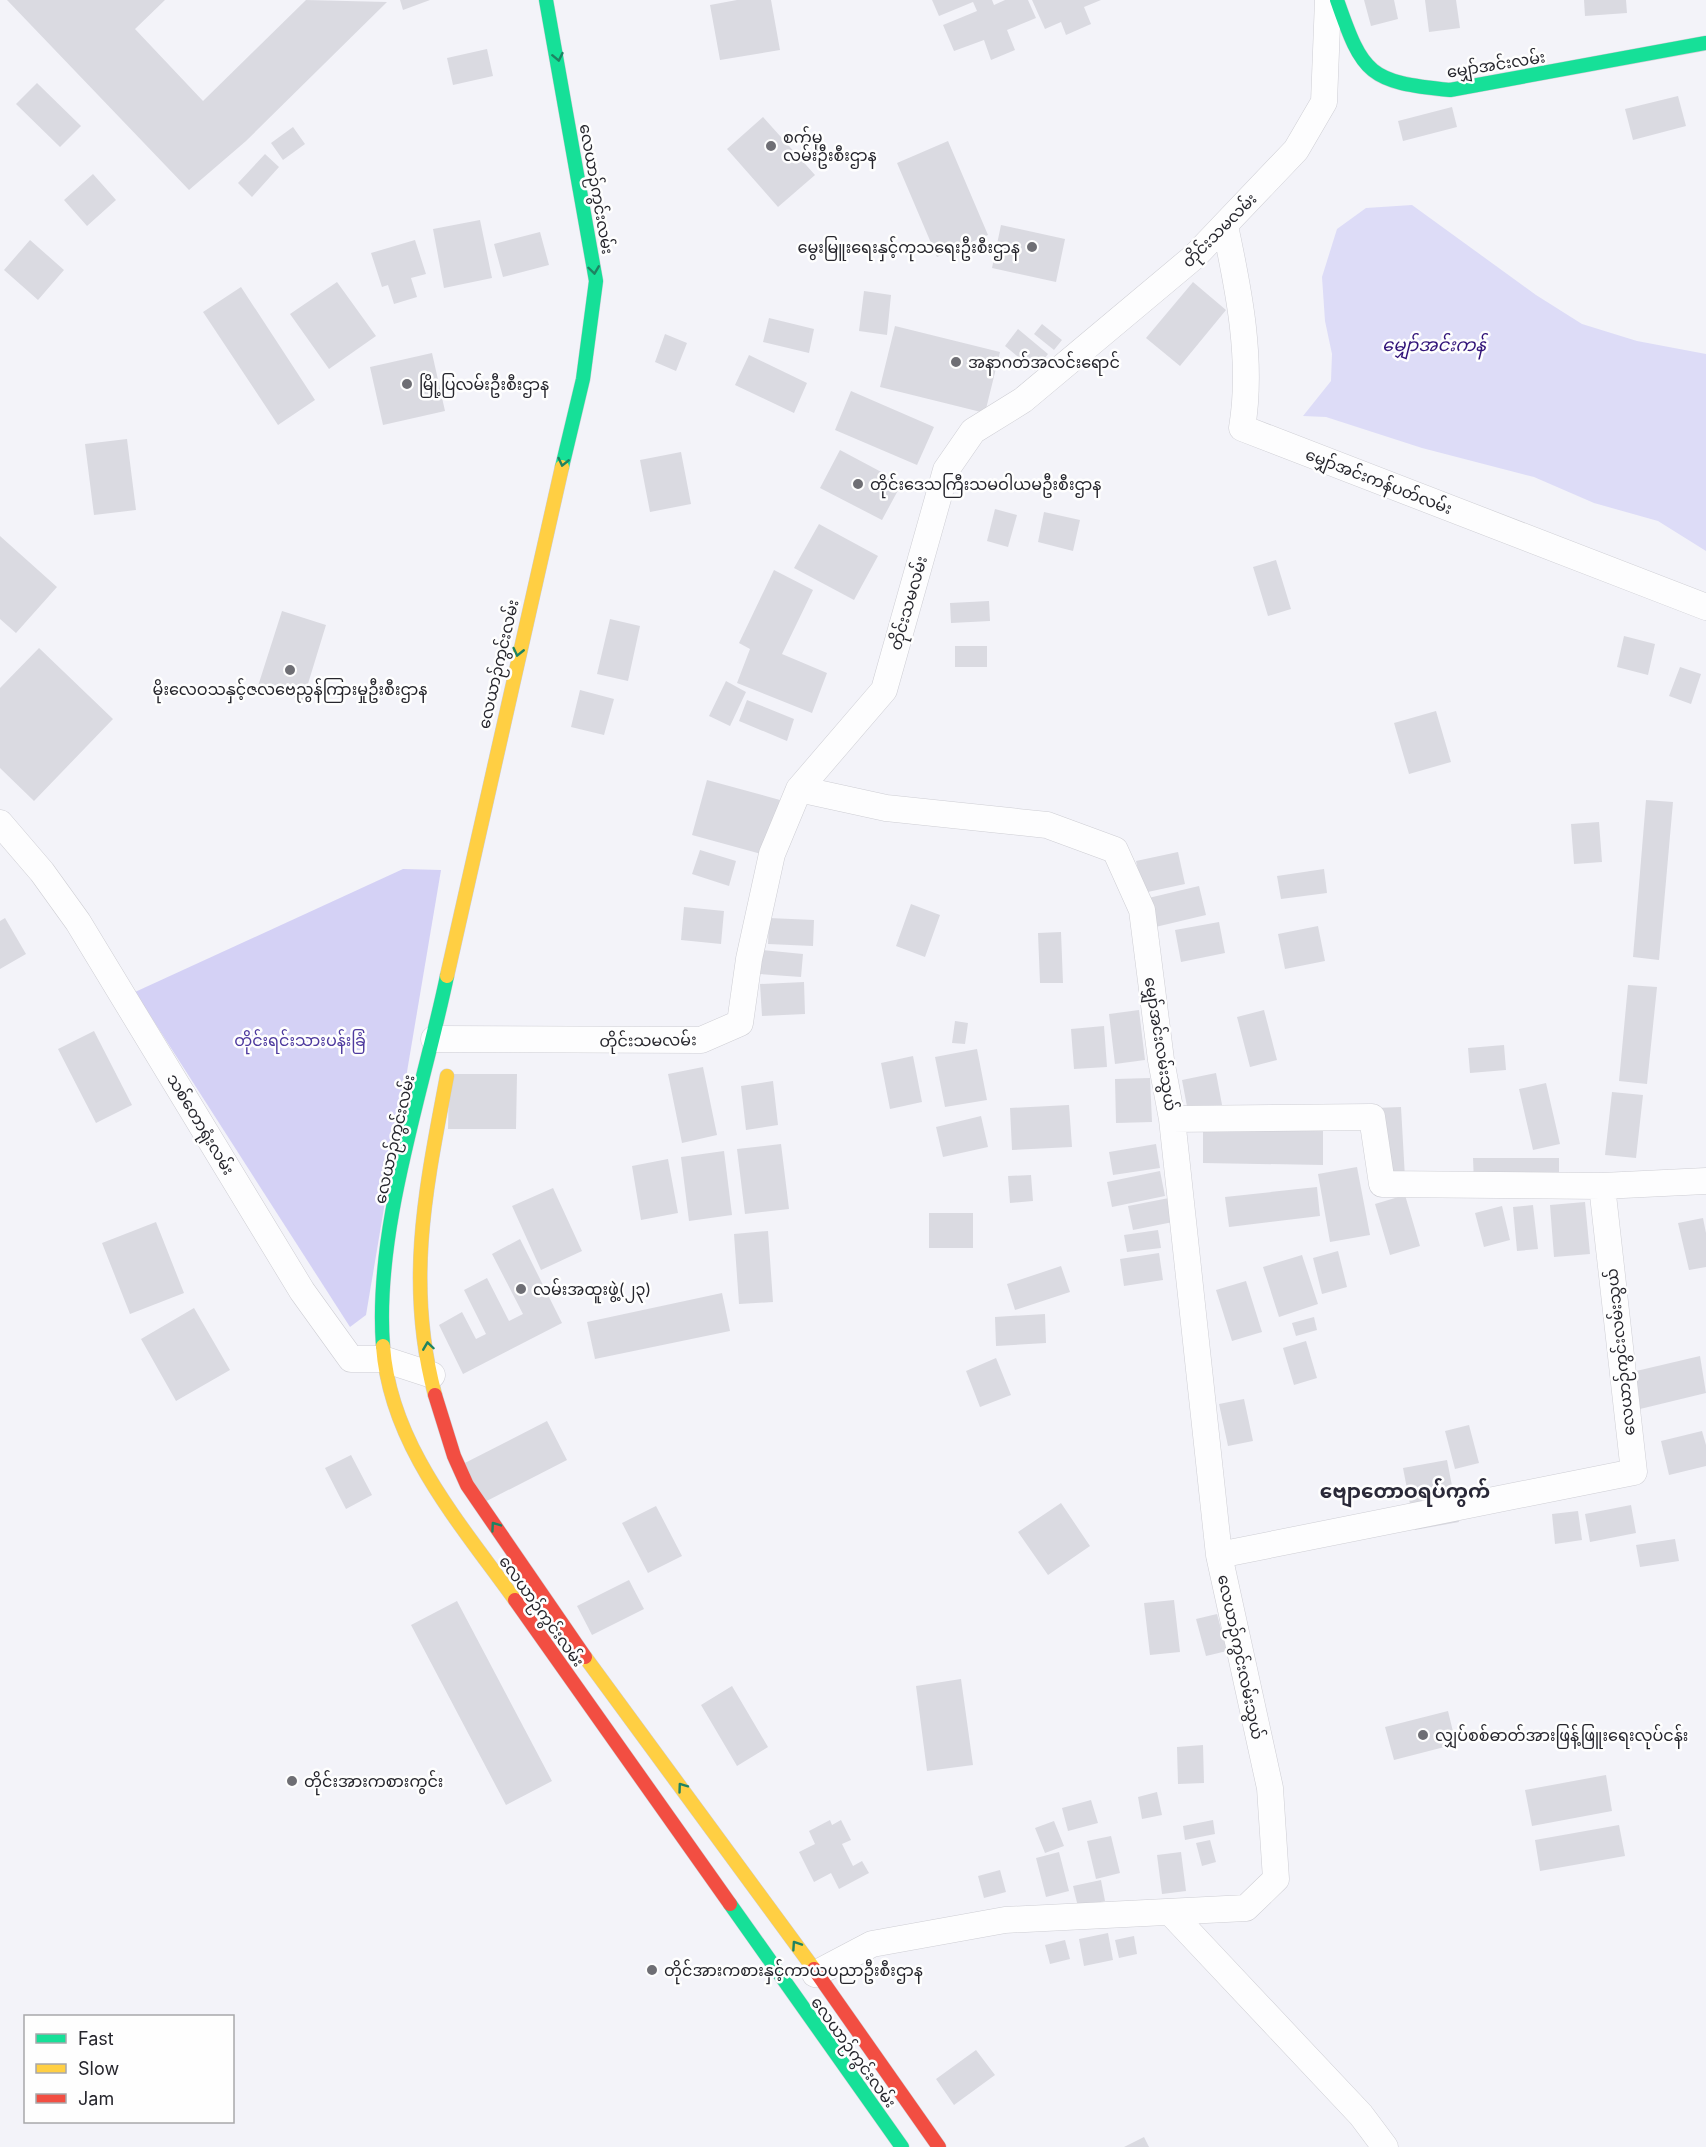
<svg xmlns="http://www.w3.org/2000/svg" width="1706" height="2147" font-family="Inter,'Noto Sans Myanmar',sans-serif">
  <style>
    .green { fill: #d4d1f5 }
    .water { fill: #dddcf7 }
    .building { fill: #dadae1 }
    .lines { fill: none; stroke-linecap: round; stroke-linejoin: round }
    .street-casing { stroke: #ceced4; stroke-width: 27 }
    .fast-casing { stroke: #ceced4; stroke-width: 15 }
    .slow-casing { stroke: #ceced4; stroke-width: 15 }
    .jam-casing { stroke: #ceced4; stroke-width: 15 }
    .street { stroke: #fdfdfe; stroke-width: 26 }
    .fast { stroke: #16e098; stroke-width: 14 }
    .slow { stroke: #ffcf43; stroke-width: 14 }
    .jam { stroke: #f24e42; stroke-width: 14 }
    .oneway { stroke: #1e8362 }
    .poi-dot { fill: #6e6e74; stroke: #fefefe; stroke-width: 2 }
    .labels { text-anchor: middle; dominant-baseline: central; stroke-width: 5; stroke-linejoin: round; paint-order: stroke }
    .street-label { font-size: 16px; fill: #26262d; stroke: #fefefe }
    .poi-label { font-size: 16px; fill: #26262d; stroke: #fefefe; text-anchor: start }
    .park-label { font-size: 16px; fill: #4e3a9e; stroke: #fefefe }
    .water-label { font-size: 18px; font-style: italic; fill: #311378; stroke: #fefefe }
    .quarter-label { font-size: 20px; font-weight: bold; fill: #2a2938; stroke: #fefefe }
  </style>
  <rect width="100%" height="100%" fill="#f3f3f9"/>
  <!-- green -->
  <path class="green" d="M 403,869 L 441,870 L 366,1315 L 350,1327 L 135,992 Z"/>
  <!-- water -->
  <path class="water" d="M 1412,205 L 1536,295 L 1582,324 L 1637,341 L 1706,354 L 1706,551 L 1658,521 L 1594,503 L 1534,477 L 1422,448 L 1326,417 L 1303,416 L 1331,381 L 1332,354 L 1325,321 L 1322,277 L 1337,229 L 1366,208 Z"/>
  <!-- building -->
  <path class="building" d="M 7,0 L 165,0 L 135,29 L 203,101 L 306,0 L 387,2 L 246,141 L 189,190 Z
    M 400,0 L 430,0 L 403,10 Z
    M 737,0 L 771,0 L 780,50 L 720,60 L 710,5 Z
    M 932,0 L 992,0 L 994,5 L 1005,0 L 1028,0 L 1036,18 L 1007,30 L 1015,50 L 991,60 L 984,40 L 954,51 L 943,25 L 977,11 L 973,2 L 939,16 Z
    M 1032,0 L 1101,0 L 1084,7 L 1091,24 L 1066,35 L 1061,22 L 1045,29 Z
    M 1364,0 L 1394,0 L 1398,19 L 1371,26 Z
    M 1425,0 L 1456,0 L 1460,28 L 1429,32 Z
    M 1584,0 L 1626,0 L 1627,13 L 1585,16 Z
    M 487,49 L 493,76 L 453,85 L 447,58 Z
    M 37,83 L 81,126 L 60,147 L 16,104 Z
    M 1678,96 L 1686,126 L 1633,140 L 1625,109 Z
    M 1452,107 L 1457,127 L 1403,141 L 1398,121 Z
    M 763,117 L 815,175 L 778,207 L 727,149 Z
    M 293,127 L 305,144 L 283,160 L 271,143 Z
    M 948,141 L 988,235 L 937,257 L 897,163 Z
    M 265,154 L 279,167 L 252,197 L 238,183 Z
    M 93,174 L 116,200 L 87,226 L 64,200 Z
    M 480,220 L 492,278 L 444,288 L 433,229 Z
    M 1001,225 L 1065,239 L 1056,282 L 992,268 Z
    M 540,232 L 549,265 L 503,277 L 494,244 Z
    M 30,240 L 64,270 L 38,300 L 4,270 Z
    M 415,240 L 426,274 L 411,278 L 417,297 L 394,304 L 388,285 L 382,287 L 371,253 Z
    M 337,282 L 376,336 L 329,369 L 290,314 Z
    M 1193,282 L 1226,310 L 1180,366 L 1146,338 Z
    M 241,287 L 315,400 L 278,425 L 203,312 Z
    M 864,291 L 891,295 L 887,335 L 859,331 Z
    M 769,318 L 814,329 L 809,353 L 763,342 Z
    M 1042,324 L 1062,340 L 1054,350 L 1034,334 Z
    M 895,326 L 1000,352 L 985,413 L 880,387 Z
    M 1018,329 L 1048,354 L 1035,371 L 1005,346 Z
    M 665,334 L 687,343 L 676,371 L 655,362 Z
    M 432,353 L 445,411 L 383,425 L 370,367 Z
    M 749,355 L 807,383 L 794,413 L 735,385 Z
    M 851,391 L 934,427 L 917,465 L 835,430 Z
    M 127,439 L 136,510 L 94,515 L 85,444 Z
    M 840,450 L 902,483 L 882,520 L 820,488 Z
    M 681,452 L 691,504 L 650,512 L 640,460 Z
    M 995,509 L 1017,515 L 1008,547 L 987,541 Z
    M 1044,512 L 1080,520 L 1073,551 L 1038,542 Z
    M 819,524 L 878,556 L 854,600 L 794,568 Z
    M 0,536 L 57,587 L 16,633 L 0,619 Z
    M 1276,560 L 1291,609 L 1268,616 L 1253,567 Z
    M 774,570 L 813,590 L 782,654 L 827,673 L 812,713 L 737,683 L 750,649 L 739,643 Z
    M 989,601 L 990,621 L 951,623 L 950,603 Z
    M 282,611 L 326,625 L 303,700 L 258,686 Z
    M 610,619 L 640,626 L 628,681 L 597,674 Z
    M 1624,636 L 1655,644 L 1648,675 L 1617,667 Z
    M 955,646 L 987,646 L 987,667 L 955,667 Z
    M 39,648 L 113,719 L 34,801 L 0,768 L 0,688 Z
    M 1680,667 L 1701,674 L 1691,704 L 1669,696 Z
    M 726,681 L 746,692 L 730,726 L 709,716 Z
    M 580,690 L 614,699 L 604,735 L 571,727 Z
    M 747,700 L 794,719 L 787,741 L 739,721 Z
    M 1436,711 L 1451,762 L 1409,774 L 1394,723 Z
    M 707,780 L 780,800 L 765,855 L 692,835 Z
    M 1646,800 L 1673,802 L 1659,960 L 1633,957 Z
    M 1599,822 L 1602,862 L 1574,864 L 1571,824 Z
    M 700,850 L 736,861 L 729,886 L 692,874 Z
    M 1178,852 L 1185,884 L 1143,893 L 1136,861 Z
    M 1324,869 L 1327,893 L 1281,899 L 1277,876 Z
    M 1199,886 L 1206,915 L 1147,929 L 1140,900 Z
    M 911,904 L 940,915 L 925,957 L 896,946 Z
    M 684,907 L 724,911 L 721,944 L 681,940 Z
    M 5,918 L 26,954 L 0,969 L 0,921 Z
    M 769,918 L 814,920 L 813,946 L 768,944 Z
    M 1219,922 L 1225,953 L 1181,962 L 1175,930 Z
    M 1318,926 L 1325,961 L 1285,969 L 1278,934 Z
    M 1061,932 L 1063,983 L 1040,983 L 1038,933 Z
    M 761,950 L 803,954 L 801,977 L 760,974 Z
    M 804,982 L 805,1014 L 762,1016 L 760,984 Z
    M 1628,985 L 1657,987 L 1647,1084 L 1619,1081 Z
    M 1139,1010 L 1145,1060 L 1115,1064 L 1109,1014 Z
    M 1264,1010 L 1277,1060 L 1250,1067 L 1237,1017 Z
    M 955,1021 L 968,1023 L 965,1044 L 952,1043 Z
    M 1104,1026 L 1107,1067 L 1074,1069 L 1071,1029 Z
    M 94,1031 L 132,1105 L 96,1123 L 58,1049 Z
    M 1504,1045 L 1506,1070 L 1470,1073 L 1468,1048 Z
    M 977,1049 L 987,1100 L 945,1107 L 935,1057 Z
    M 913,1056 L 922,1102 L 890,1109 L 881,1063 Z
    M 703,1067 L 717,1135 L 682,1143 L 668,1074 Z
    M 1216,1073 L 1223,1110 L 1189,1117 L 1182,1080 Z
    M 449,1074 L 517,1074 L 516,1129 L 448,1129 Z
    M 1150,1078 L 1152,1122 L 1116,1123 L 1115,1079 Z
    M 773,1081 L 778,1125 L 746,1130 L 741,1086 Z
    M 1546,1083 L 1560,1144 L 1533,1150 L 1519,1089 Z
    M 1612,1092 L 1643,1095 L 1636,1158 L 1605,1155 Z
    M 1069,1105 L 1072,1147 L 1012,1150 L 1010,1108 Z
    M 1401,1107 L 1405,1178 L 1379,1179 L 1375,1108 Z
    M 981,1116 L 988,1147 L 943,1157 L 936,1127 Z
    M 1203,1127 L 1323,1128 L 1323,1165 L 1203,1163 Z
    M 781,1144 L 789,1209 L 745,1214 L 737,1149 Z
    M 1156,1144 L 1160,1168 L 1113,1175 L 1109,1152 Z
    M 724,1151 L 732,1215 L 689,1221 L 681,1157 Z
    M 1473,1158 L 1559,1158 L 1559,1183 L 1474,1183 Z
    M 668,1159 L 678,1213 L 641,1220 L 632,1166 Z
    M 1357,1167 L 1370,1235 L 1330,1242 L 1318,1174 Z
    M 1160,1171 L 1165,1196 L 1112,1207 L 1107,1182 Z
    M 1031,1175 L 1033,1201 L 1010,1203 L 1008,1176 Z
    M 1317,1187 L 1320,1216 L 1229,1227 L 1225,1197 Z
    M 553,1188 L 582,1251 L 541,1270 L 512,1206 Z
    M 1405,1195 L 1420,1246 L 1390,1255 L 1375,1204 Z
    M 1169,1198 L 1173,1222 L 1133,1230 L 1128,1206 Z
    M 1585,1202 L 1590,1254 L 1554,1257 L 1550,1205 Z
    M 1533,1205 L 1538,1249 L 1517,1251 L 1513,1207 Z
    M 1502,1206 L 1510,1240 L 1484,1247 L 1475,1213 Z
    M 929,1213 L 973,1213 L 973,1248 L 929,1248 Z
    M 1703,1218 L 1706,1233 L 1706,1267 L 1689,1270 L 1678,1223 Z
    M 156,1222 L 184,1293 L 130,1314 L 102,1243 Z
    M 1158,1230 L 1161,1248 L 1127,1252 L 1124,1235 Z
    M 768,1231 L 773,1302 L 739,1304 L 734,1234 Z
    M 520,1239 L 562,1323 L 463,1374 L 439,1325 L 462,1312 L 476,1339 L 486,1334 L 464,1290 L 487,1278 L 509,1321 L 523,1314 L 492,1254 Z
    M 1338,1251 L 1347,1287 L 1322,1294 L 1313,1258 Z
    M 1159,1253 L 1163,1280 L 1124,1286 L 1120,1259 Z
    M 1302,1255 L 1318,1304 L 1279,1317 L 1263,1267 Z
    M 1061,1266 L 1070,1292 L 1015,1310 L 1007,1284 Z
    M 1246,1281 L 1262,1332 L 1232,1341 L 1216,1290 Z
    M 722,1293 L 730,1331 L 595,1359 L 587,1322 Z
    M 194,1308 L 230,1370 L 176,1401 L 141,1339 Z
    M 1045,1314 L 1046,1343 L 996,1346 L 995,1317 Z
    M 1314,1317 L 1317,1330 L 1296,1336 L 1292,1323 Z
    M 1306,1341 L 1317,1378 L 1294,1385 L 1283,1348 Z
    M 1700,1356 L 1706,1393 L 1640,1409 L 1632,1372 Z
    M 996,1358 L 1011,1395 L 980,1407 L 966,1371 Z
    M 1244,1399 L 1253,1441 L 1228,1446 L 1219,1404 Z
    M 547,1421 L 567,1460 L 475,1507 L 455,1468 Z
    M 1469,1425 L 1479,1463 L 1455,1469 L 1445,1431 Z
    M 1702,1431 L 1706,1445 L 1706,1466 L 1669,1475 L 1661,1441 Z
    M 351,1455 L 372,1495 L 346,1509 L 325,1468 Z
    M 1447,1460 L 1459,1522 L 1415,1530 L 1403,1468 Z
    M 1061,1503 L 1090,1546 L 1048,1575 L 1018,1532 Z
    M 1631,1505 L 1636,1533 L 1590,1542 L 1585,1514 Z
    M 656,1506 L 682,1556 L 648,1573 L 622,1523 Z
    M 1578,1511 L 1582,1540 L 1555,1544 L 1552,1514 Z
    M 1675,1539 L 1679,1561 L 1640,1567 L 1636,1545 Z
    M 629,1580 L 644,1609 L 592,1635 L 577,1606 Z
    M 1174,1600 L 1180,1652 L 1150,1655 L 1144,1603 Z
    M 457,1601 L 552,1781 L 506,1805 L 411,1625 Z
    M 1217,1614 L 1227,1651 L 1206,1656 L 1196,1619 Z
    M 961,1679 L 973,1765 L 927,1771 L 916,1686 Z
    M 732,1686 L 768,1747 L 737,1766 L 701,1705 Z
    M 1448,1711 L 1456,1744 L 1394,1760 L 1385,1727 Z
    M 1203,1745 L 1204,1783 L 1178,1784 L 1177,1747 Z
    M 1606,1775 L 1612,1811 L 1532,1826 L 1525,1790 Z
    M 1157,1792 L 1162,1815 L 1142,1819 L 1138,1797 Z
    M 1091,1800 L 1098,1823 L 1068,1831 L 1062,1808 Z
    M 830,1820 L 832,1825 L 841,1820 L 851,1840 L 842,1844 L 853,1866 L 862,1861 L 869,1873 L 839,1889 L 831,1873 L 814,1882 L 799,1852 L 815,1844 L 809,1831 Z
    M 1213,1820 L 1215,1834 L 1185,1840 L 1183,1826 Z
    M 1054,1821 L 1064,1846 L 1045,1853 L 1035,1828 Z
    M 1619,1825 L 1625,1856 L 1540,1871 L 1535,1840 Z
    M 1111,1836 L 1120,1873 L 1096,1879 L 1087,1841 Z
    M 1210,1840 L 1216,1862 L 1202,1866 L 1196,1843 Z
    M 1059,1852 L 1069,1891 L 1046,1897 L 1036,1858 Z
    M 1181,1852 L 1186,1891 L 1162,1894 L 1157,1855 Z
    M 1000,1870 L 1006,1892 L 984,1898 L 978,1876 Z
    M 1101,1880 L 1105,1901 L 1078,1907 L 1073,1886 Z
    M 1108,1933 L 1113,1960 L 1084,1966 L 1079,1939 Z
    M 1134,1936 L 1137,1954 L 1119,1958 L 1115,1940 Z
    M 1065,1940 L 1070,1959 L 1050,1964 L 1045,1945 Z
    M 976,2050 L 995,2075 L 954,2105 L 936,2079 Z
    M 1144,2137 L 1149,2147 L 1124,2147 Z"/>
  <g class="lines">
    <defs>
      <path id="street" d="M 1225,226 C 1239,291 1253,362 1242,428 L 1706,607
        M 799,789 L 886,808 L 1047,825 L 1115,850 L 1142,910 L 1161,1060 L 1172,1119 L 1372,1117 L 1382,1184 L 1602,1186 L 1706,1181
        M 0,823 L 42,872 L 78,922 L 302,1291 L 351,1359 L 383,1359 L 432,1375
        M 434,1039 L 701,1040 L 740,1023 L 749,959 L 772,854 L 799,789 L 884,690 L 946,470 L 973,431 L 1023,400 L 1195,256 L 1296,150 L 1324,102 L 1328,0
        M 1172,1119 L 1219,1555
        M 1170,1912 L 1361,2115 L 1385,2147
        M 815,1974 L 872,1944 L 1005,1920 L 1246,1908 L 1276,1879 L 1270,1788 L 1219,1555 L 1634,1472 L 1602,1186"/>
      <path id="fast" d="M 546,0 L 596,281 L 583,379 L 562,467
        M 1337,0 C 1363,75 1369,82 1450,90 L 1706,43
        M 383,1346 C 374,1229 423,1091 447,976
        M 730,1904 L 902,2147"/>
      <path id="slow" d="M 447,976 L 562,467
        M 383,1346 C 390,1445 460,1523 515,1600
        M 435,1395 C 405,1283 426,1187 447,1076
        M 585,1657 L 814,1969"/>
      <path id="jam" d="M 435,1395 L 454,1456 L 467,1485 L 585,1657
        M 515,1600 L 730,1904
        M 814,1969 L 939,2147"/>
    </defs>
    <!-- street casing -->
    <use href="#street" class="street-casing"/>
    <!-- fast casing -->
    <use href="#fast" class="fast-casing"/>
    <!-- slow casing -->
    <use href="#slow" class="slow-casing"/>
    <!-- jam casing -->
    <use href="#jam" class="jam-casing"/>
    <!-- street -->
    <use href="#street" class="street"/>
    <!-- fast -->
    <use href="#fast" class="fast"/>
    <!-- slow -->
    <use href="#slow" class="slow"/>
    <!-- jam -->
    <use href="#jam" class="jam"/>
  </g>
  <!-- one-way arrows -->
  <defs><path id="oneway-chevron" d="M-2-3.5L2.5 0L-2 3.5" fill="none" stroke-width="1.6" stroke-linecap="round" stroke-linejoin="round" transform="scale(1.5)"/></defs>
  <g class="oneway">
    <use href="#oneway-chevron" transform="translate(558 57) rotate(78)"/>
    <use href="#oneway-chevron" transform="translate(594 270) rotate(82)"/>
    <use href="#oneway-chevron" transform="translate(563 462) rotate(103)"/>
    <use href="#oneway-chevron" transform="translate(518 652) rotate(103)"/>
    <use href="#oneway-chevron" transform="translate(428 1346) rotate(-98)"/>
    <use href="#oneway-chevron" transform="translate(495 1526) rotate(-125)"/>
    <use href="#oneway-chevron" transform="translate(682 1787) rotate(-126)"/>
    <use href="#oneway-chevron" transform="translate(796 1945) rotate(-124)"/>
  </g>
  <!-- markers -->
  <g class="poi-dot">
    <circle cx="771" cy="146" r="6"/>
    <circle cx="1032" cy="247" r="6"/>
    <circle cx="956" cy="362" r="6"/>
    <circle cx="407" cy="384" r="6"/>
    <circle cx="858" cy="484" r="6"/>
    <circle cx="290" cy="670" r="6"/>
    <circle cx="521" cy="1289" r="6"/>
    <circle cx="1423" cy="1735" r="6"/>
    <circle cx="292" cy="1781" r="6"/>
    <circle cx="652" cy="1970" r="6"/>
  </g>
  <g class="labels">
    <!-- street labels -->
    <g class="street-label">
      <text transform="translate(1496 64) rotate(-9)">မျှော်အင်းလမ်း</text>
      <text transform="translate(597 189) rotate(80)">လေယာဉ်ကွင်းလမ်း</text>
      <text transform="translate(1219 230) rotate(-45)">တိုင်းသမလမ်း</text>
      <text transform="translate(1379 481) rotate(21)">မျှော်အင်းကန်ပတ်လမ်း</text>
      <text transform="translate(908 603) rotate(-74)">တိုင်းသမလမ်း</text>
      <text transform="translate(498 664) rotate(-77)">လေယာဉ်ကွင်းလမ်း</text>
      <text transform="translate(648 1040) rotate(-1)">တိုင်းသမလမ်း</text>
      <text transform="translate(1161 1044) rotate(81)">မျှော်အင်းလမ်းသွယ်</text>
      <text transform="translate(201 1124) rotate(59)">သစ်တောရုံးလမ်း</text>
      <text transform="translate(394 1139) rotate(-77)">လေယာဉ်ကွင်းလမ်း</text>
      <text transform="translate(1620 1352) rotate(-96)">လေယာဉ်ကွင်းလမ်းသွယ်</text>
      <text transform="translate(542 1611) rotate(54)">လေယာဉ်ကွင်းလမ်း</text>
      <text transform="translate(1241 1657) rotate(78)">လေယာဉ်ကွင်းလမ်းသွယ်</text>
      <text transform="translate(854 2052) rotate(54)">လေယာဉ်ကွင်းလမ်း</text>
    </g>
    <!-- poi labels -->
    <g class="poi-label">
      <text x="783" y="137">စက်မူ<tspan x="783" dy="18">လမ်းဦးစီးဌာန</tspan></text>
      <text x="1020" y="247" text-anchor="end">မွေးမြူးရေးနှင့်ကုသရေးဦးစီးဌာန</text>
      <text x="968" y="362">အနာဂတ်အလင်းရောင်</text>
      <text x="419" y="384">မြို့ပြလမ်းဦးစီးဌာန</text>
      <text x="870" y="484">တိုင်းဒေသကြီးသမဝါယမဦးစီးဌာန</text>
      <text x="290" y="689" text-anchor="middle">မိုးလေဝသနှင့်ဇလဗေညွန်ကြားမှုဦးစီးဌာန</text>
      <text x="533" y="1289">လမ်းအထူးဖွဲ့(၂၃)</text>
      <text x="1435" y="1735">လျှပ်စစ်ဓာတ်အားဖြန့်ဖြူးရေးလုပ်ငန်း</text>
      <text x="304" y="1781">တိုင်းအားကစားကွင်း</text>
      <text x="664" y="1970">တိုင်အားကစားနှင့်ကာယပညာဦးစီးဌာန</text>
    </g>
    <!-- park labels -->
    <g class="park-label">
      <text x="300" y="1040">တိုင်းရင်းသားပန်းခြံ</text>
    </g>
    <!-- water labels -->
    <g class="water-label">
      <text x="1434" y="344">မျှော်အင်းကန်</text>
    </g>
    <!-- quarter labels -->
    <g class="quarter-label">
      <text x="1405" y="1491">ဗျောတောဝရပ်ကွက်</text>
    </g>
  </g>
  <!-- legend -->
  <rect x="24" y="2015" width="210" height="108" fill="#fefefe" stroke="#a8a8aa" stroke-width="1.5"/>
  <rect x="36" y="2034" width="30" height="9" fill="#16e098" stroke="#a8a8aa" stroke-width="1.5"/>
  <text x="78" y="2045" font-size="18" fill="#26262d">Fast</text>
  <rect x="36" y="2064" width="30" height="9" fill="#ffcf43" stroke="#a8a8aa" stroke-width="1.5"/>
  <text x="78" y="2075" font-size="18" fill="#26262d">Slow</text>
  <rect x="36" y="2094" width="30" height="9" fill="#f24e42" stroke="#a8a8aa" stroke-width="1.5"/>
  <text x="78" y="2105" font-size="18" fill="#26262d">Jam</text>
</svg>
